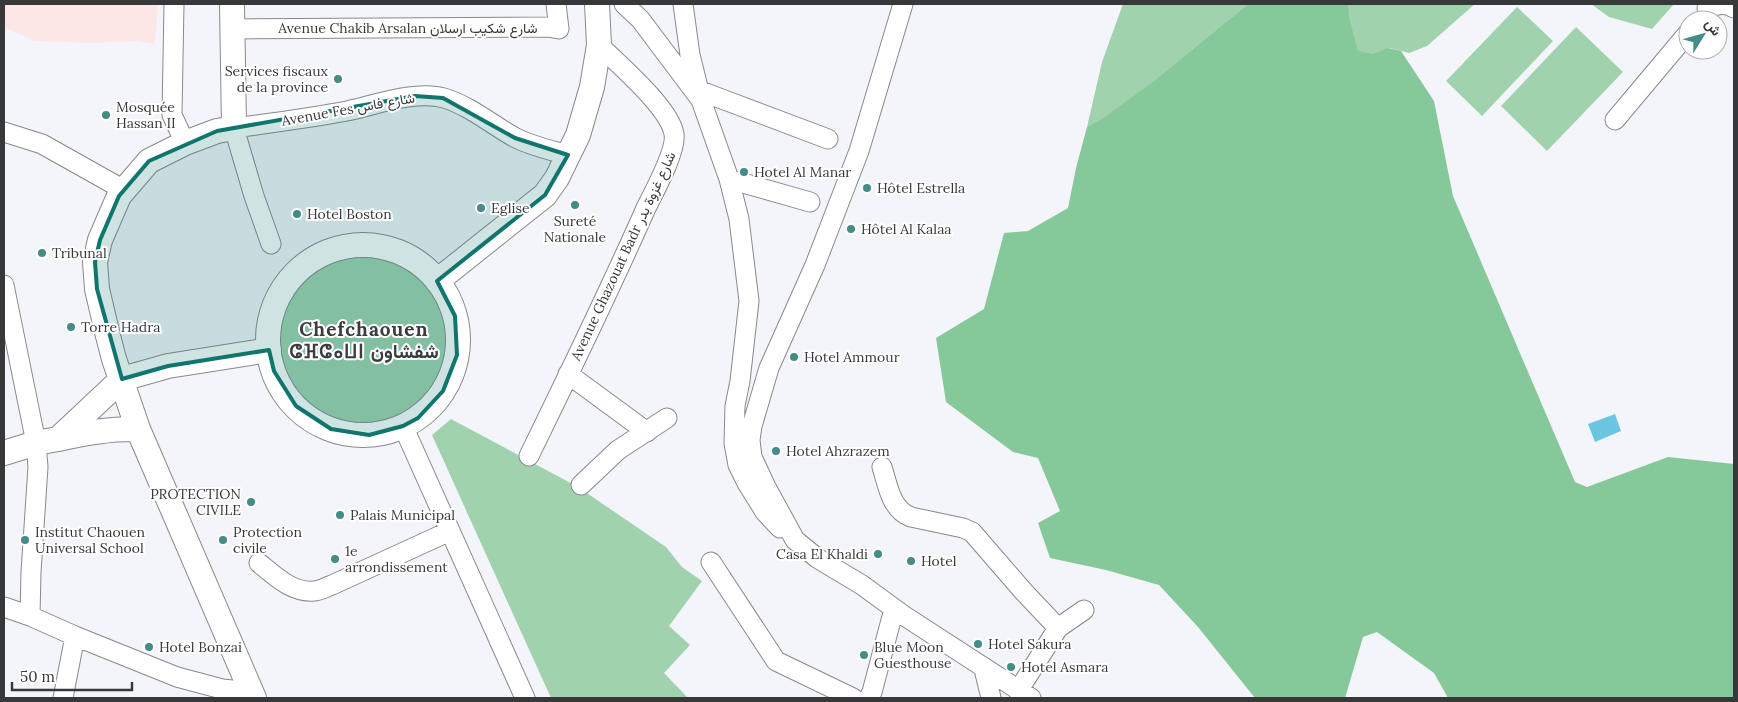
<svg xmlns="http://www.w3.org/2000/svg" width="1738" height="702" font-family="Lora,Vazirmatn,'Noto Sans Tifinagh',serif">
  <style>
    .medical { fill: #fce6e6 }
    .green { fill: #a0d2ae }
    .forest { fill: #85c89a }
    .water { fill: #6bc6e2 }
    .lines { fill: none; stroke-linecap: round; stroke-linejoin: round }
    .minor-casing { stroke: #88898e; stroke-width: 21 }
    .tertiary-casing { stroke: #88898e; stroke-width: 26 }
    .minor { stroke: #fff; stroke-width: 19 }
    .tertiary { stroke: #fff; stroke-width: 24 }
    .marked { fill: #0f766e; fill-opacity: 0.2; stroke: #0f766e; stroke-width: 4; stroke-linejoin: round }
    .poi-dot { fill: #448c87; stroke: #fff; stroke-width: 2 }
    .labels { text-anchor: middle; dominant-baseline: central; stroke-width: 4; stroke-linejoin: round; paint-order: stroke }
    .street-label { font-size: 14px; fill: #37383a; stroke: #fff }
    .poi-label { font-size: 14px; fill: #37383a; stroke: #fff; text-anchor: start }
    .district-label { font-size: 19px; font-weight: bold; letter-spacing: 1px; fill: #3b3c40; stroke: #fff }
  </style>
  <rect width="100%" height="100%" fill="#f4f5fb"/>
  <!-- medical -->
  <path class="medical" d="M 4,4 L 158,4 L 155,44 L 137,41 L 93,43 L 34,41 L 4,27 Z"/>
  <!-- green -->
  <path class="green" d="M 1123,4 L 1248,4 L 1149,85 L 1103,119 L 1087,127 L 1102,62 Z
    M 1347,4 L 1475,4 L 1427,46 L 1409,53 L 1390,48 L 1374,55 L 1358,53 L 1347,18 Z
    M 1591,4 L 1674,4 L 1652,29 L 1609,17 Z
    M 1517,7 L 1553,41 L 1482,116 L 1446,81 Z
    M 1576,27 L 1623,72 L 1547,151 L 1501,106 Z
    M277 340a86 86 0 1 1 172 0a86 86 0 1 1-172 0Z
    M 451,419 L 578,487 L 666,547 L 682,567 L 702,581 L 669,626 L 690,645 L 664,673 L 688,698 L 551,698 L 432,435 Z"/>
  <!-- forest -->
  <path class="forest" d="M 1248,4 L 1348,4 L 1349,18 L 1358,51 L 1373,54 L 1388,48 L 1401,51 L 1434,101 L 1453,196 L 1575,482 L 1587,487 L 1668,457 L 1734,464 L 1734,698 L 1448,698 L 1434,673 L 1377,632 L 1363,637 L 1345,698 L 1255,698 L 1198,627 L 1159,585 L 1106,570 L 1050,558 L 1038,523 L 1060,511 L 1038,458 L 1013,452 L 946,402 L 936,338 L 984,309 L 1004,233 L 1028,231 L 1068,208 L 1076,168 L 1087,127 L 1102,119 L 1150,84 Z"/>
  <!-- water -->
  <path class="water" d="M 1615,414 L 1621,431 L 1595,442 L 1588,424 Z"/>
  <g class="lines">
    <defs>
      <path id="minor" d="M 174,4 L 172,115 L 185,143
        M 624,4 L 640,19 L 701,100 L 729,179 L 739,219 L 749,301 L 740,381 L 735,406 L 734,443 L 738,465 L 747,483 L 765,512 L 780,528
        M 683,4 L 690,55 L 699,91
        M 903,4 L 859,151 L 815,265 L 769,368 L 752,426 L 750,440 L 752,457 L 766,487 L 795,540 L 817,558 L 862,585 L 903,615 L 1031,698
        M 1707,8 C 1717,5 1725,2 1734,8
        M 232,29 L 547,27 L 559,29 L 556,4
        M 698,90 L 828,139
        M 1615,120 L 1688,33
        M 4,132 L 42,144 L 124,190
        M 729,179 L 810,202
        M 271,244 L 254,196 L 234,128 C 272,123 310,118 347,111 C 375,105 416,90 444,98 C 470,106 491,124 514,137 C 531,146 550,150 568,155
        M 4,285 L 36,443 L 38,467 L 31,572 L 30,616
        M 568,374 L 647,432
        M 403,426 L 525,698
        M 529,456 C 569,374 609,292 646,208 C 654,192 677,150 674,134 C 670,108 618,64 599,45
        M 882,467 C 888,486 891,510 911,517 L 963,528 L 972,532 L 1024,592 L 1058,628
        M 581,485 L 618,450 L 667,418
        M 711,562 L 776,661 L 853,698
        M 259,563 C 275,576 292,593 314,591 C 320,591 326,587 332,585 L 450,531
        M 4,607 L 30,616 L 75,636 L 177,677 L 222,689 L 252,692
        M 984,669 L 991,698
        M 1018,691 L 1058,628 L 1084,610
        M 63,698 L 75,636
        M 869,698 L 872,692 L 894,609"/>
      <path id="tertiary" d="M 232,4 L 234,128 L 217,131 L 185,143 L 149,161 L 119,196 L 100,240 L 95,262 L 97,289 L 108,336 L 114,359 L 138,429 L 254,698
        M268 340a95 95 0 1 1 190 0a95 95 0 1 1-190 0Z
        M 437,281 L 545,195 L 557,178 L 578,135 L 592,87 L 599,45 L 597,4
        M 58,439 C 84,433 111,428 138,429
        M 4,453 L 36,443 L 58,439 L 122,379 L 168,366 L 269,350"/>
    </defs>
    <!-- minor casing -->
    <use href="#minor" class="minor-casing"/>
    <!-- tertiary casing -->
    <use href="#tertiary" class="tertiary-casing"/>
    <!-- minor -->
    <use href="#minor" class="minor"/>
    <!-- tertiary -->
    <use href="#tertiary" class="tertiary"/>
  </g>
  <!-- marked area -->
  <path class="marked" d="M 415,96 L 443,98 L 515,138 L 568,155 L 545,195 L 437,281 L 455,316 L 457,355 L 443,391 L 418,418 L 403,426 L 369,435 L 331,429 L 296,406 L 274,371 L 269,350 L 168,366 L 122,379 L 97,289 L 95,262 L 100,240 L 119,196 L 149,161 L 217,131 Z"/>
  <!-- markers -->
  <g class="poi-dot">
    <circle cx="338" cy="79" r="5"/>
    <circle cx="106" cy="115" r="5"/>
    <circle cx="744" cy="172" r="5"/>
    <circle cx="867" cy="188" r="5"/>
    <circle cx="575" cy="205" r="5"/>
    <circle cx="481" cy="208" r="5"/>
    <circle cx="297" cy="214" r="5"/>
    <circle cx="851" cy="229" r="5"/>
    <circle cx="42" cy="253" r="5"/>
    <circle cx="71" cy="327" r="5"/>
    <circle cx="794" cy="357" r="5"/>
    <circle cx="776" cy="451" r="5"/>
    <circle cx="251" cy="502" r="5"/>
    <circle cx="340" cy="515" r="5"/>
    <circle cx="25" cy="540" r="5"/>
    <circle cx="223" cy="540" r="5"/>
    <circle cx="878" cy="554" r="5"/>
    <circle cx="335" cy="559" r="5"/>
    <circle cx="911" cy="561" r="5"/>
    <circle cx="978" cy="644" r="5"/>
    <circle cx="149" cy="647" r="5"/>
    <circle cx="864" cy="655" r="5"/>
    <circle cx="1011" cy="667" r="5"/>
  </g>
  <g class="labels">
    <!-- street labels -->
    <g class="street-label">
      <text x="408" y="28">Avenue Chakib Arsalan شارع شكيب ارسلان</text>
      <text transform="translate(348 109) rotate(-10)">Avenue Fes شارع فاس</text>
      <text transform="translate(623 256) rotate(-65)">Avenue Ghazouat Badr شارع غزوة بدر</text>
    </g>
    <!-- poi labels -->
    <g class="poi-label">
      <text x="328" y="71" text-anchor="end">Services fiscaux<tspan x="328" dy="16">de la province</tspan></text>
      <text x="116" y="107">Mosquée<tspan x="116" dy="16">Hassan II</tspan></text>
      <text x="754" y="172">Hotel Al Manar</text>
      <text x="877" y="188">Hôtel Estrella</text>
      <text x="491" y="208">Eglise</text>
      <text x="307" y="214">Hotel Boston</text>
      <text x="575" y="221" text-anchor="middle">Sureté<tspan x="575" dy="16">Nationale</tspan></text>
      <text x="861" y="229">Hôtel Al Kalaa</text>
      <text x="52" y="253">Tribunal</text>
      <text x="81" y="327">Torre Hadra</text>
      <text x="804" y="357">Hotel Ammour</text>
      <text x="786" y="451">Hotel Ahzrazem</text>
      <text x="241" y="494" text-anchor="end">PROTECTION<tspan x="241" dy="16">CIVILE</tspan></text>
      <text x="350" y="515">Palais Municipal</text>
      <text x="35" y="532">Institut Chaouen<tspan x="35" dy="16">Universal School</tspan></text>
      <text x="233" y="532">Protection<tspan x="233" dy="16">civile</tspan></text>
      <text x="345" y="551">1e<tspan x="345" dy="16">arrondissement</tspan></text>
      <text x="868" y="554" text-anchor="end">Casa El Khaldi</text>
      <text x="921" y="561">Hotel</text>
      <text x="988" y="644">Hotel Sakura</text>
      <text x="159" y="647">Hotel Bonzai</text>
      <text x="874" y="647">Blue Moon<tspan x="874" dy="16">Guesthouse</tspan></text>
      <text x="1021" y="667">Hotel Asmara</text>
    </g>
    <!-- district labels -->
    <g class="district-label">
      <text x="364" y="329">Chefchaouen<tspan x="364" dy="22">ⵛⴼⵛⴰⵡⵏ شفشاون</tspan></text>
    </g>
  </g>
  <!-- border -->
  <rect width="1738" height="702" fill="none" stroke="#37383a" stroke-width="10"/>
  <!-- north arrow -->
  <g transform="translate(1703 35) rotate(53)"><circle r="24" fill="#ffffff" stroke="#afafb0"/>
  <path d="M0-4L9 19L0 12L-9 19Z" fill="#448c87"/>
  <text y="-8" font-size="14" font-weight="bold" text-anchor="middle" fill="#37383a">ش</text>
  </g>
  <!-- scale -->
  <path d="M12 682v8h120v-8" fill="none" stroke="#37383a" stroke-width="2.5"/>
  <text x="20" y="682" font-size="15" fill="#37383a" stroke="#ffffff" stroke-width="4" paint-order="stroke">50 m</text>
</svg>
